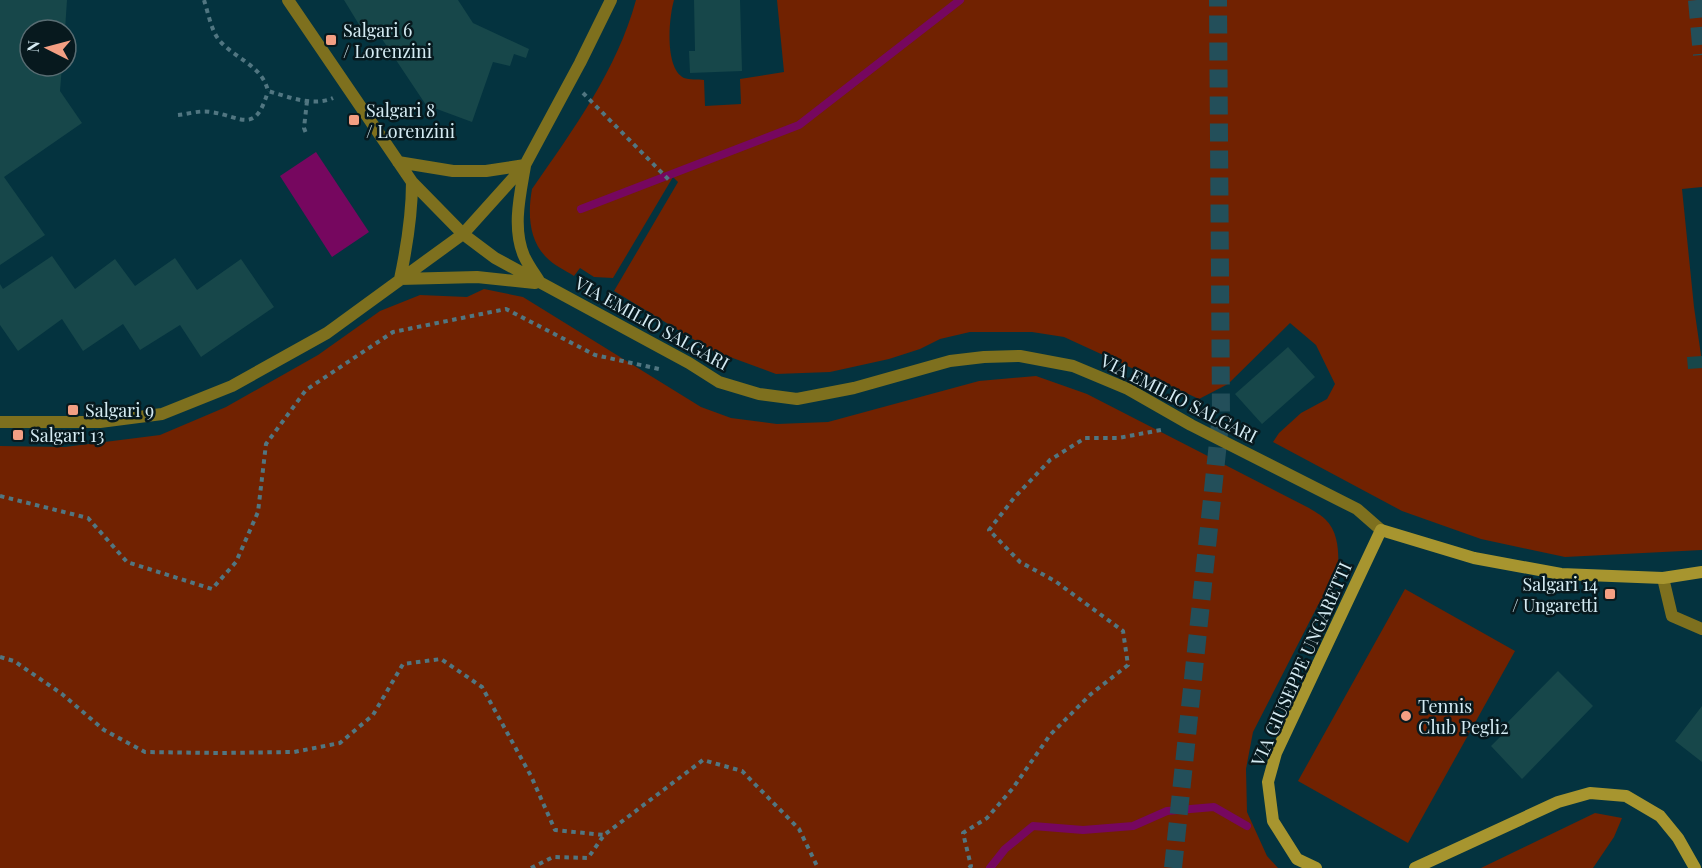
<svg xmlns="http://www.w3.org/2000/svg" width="1702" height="868" font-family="'Playfair Display',serif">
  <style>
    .green { fill: #712201 }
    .water { fill: #76075f }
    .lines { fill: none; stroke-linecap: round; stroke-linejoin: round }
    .stream { stroke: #76075f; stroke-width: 8 }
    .building { fill: #17474a }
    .highway-tunnel { stroke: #234f5a; stroke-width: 18; stroke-dasharray: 18 9; stroke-linecap: butt }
    .path { stroke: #517681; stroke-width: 4; stroke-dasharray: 4.5 4.5; stroke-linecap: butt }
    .lane { stroke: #7e701e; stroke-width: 12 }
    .street { stroke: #7e701e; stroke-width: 12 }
    .secondary { stroke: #a7952f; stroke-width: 12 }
    .poi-dot { fill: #f39f83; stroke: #07191e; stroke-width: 2 }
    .labels { text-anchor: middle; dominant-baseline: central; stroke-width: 5; stroke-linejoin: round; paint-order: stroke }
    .poi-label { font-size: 18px; fill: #d5ebf3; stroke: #07191e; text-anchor: start }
    .street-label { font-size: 18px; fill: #d5ebf3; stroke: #07191e }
  </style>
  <rect width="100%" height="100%" fill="#04333f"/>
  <!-- green -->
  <path class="green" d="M 636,0 L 674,0 C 669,17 664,68 684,78 C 689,80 698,79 704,80 L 705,106 L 741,104 L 740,79 L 784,72 L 777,0 L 1702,0 L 1702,187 L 1682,189 L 1694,307 L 1702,362 L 1702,550 L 1565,557 L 1481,539 L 1402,511 L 1273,442 L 1279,433 L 1301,413 L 1327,399 L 1335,384 L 1316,345 L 1290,323 L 1228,384 L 1199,399 L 1064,337 L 1032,332 L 970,332 L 940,339 L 920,349 L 889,359 L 830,372 L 776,374 L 711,350 L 614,291 L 678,182 L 673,177 L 613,278 L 594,277 L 580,268 L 574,276 C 565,270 553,265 546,257 C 528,239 528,211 532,189 C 573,130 617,70 636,0 Z
    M 484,289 L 523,297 L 701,407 L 731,418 L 777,424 L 828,422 L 979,381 L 1036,376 L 1087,394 L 1309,508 C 1314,511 1321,515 1325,519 C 1342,535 1338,562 1338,583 L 1318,605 L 1253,732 L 1246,769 L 1247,812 L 1267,856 L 1278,868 L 0,868 L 0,446 L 65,447 L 160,435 L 226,407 L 318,355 L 380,311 L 420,295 L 467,297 Z
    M 1405,589 L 1515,651 L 1408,843 L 1298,781 Z
    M 1595,813 L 1622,818 L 1614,837 L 1593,868 L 1481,868 Z"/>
  <!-- water -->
  <path class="water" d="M 316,152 L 369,232 L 332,257 L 280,176 Z"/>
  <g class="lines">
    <!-- stream -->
    <path class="stream" d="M 581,209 L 799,125 L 960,0
      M 990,868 L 1005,849 L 1033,826 L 1083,830 L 1133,826 L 1167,811 L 1214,807 L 1247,826"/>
  </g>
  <!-- building -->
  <path class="building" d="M 0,0 L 67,0 L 65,30 L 30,30 L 30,66 L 62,66 L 60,91 L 82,123 L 4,177 L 45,235 L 0,265 Z
    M 344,0 L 458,0 L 473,23 L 529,49 L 526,58 L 514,54 L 510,66 L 493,62 L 472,122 L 426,105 L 376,30 L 366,36 Z
    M 694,0 L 740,0 L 742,71 L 690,73 L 689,51 L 695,51 Z
    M 52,256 L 75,289 L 115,259 L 135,286 L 175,258 L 197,290 L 241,259 L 274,307 L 201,357 L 180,325 L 140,350 L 123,324 L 83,351 L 62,319 L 18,351 L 0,325 L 0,284 L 3,289 Z
    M 1288,347 L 1315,377 L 1262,424 L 1235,394 Z
    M 1702,356 L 1702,368 L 1688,369 L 1687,357 Z
    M 1558,671 L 1593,706 L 1522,779 L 1491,746 L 1501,736 L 1498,732 Z
    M 1702,706 L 1702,762 L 1675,741 Z"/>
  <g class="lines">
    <!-- highway-tunnel -->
    <path class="highway-tunnel" d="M 1697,0 L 1702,55
      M 1173,868 L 1221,414 L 1218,0"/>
    <!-- path -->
    <path class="path" d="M 204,0 C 208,12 211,30 219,40 C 235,59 262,65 268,91 C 289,97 313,107 333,98
      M 583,93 L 669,180
      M 307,101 L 304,128 L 307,136
      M 178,115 C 188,114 200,110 211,112 C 243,117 255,135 268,91
      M 0,496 L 88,518 L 127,562 L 212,589 L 236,562 L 258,512 L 266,444 L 306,390 L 393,332 L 506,309 L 595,355 L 659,369
      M 0,657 L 14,661 L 62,694 L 104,730 L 145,752 L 218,753 L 294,752 L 340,743 L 373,715 L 403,664 L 441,659 L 482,687 L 531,776 L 555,830 L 604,835
      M 531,868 L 553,857 L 588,858 L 604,835 L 703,760 L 742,771 L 799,829 L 818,868
      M 969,868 L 971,866 L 963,833 L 987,818 L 1013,788 L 1050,735 L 1091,694 L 1128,665 L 1123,631 L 1055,581 L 1020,562 L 989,530 L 1014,498 L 1050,460 L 1085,438 L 1118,438 L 1161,430"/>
    <!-- lane -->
    <path class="lane" d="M 1663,578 L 1672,616 L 1702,629"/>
    <!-- street -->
    <path class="street" d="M 288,0 L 412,182 L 463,234 L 495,258 L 689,363 L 719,382 L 759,394 L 797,399 L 854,388 L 950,361 L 984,357 L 1020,356 L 1073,366 L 1128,389 L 1191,425 L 1357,509 L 1381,530
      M 398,162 L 453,171 L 486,171 L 525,165
      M 525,166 C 520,195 512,228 524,256 C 528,265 534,273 539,281
      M 400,279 L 477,277 L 535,283
      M 400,279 C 407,246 412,216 412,182
      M 0,422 L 100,422 L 162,414 L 232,386 L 327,333 L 463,234 L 525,165 L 580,63 L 611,0"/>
    <!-- secondary -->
    <path class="secondary" d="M 1316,868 L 1297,859 L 1273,821 L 1268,782 L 1276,753 L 1381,530 L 1474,558 L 1561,574 L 1663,578 L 1702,572
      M 1415,868 L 1558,802 L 1590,793 L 1626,796 L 1660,816 L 1678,838 L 1695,868"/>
  </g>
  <!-- markers -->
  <g class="poi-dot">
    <rect x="325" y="34" width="12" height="12" rx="3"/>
    <rect x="348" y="114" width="12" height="12" rx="3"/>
    <rect x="67" y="404" width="12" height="12" rx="3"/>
    <rect x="12" y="429" width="12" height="12" rx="3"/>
    <rect x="1604" y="588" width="12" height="12" rx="3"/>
    <circle cx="1406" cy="716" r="6"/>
  </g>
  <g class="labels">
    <!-- poi labels -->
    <g class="poi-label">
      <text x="343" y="30">Salgari 6<tspan x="343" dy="21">/ Lorenzini</tspan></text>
      <text x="366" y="110">Salgari 8<tspan x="366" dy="21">/ Lorenzini</tspan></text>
      <text x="85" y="410">Salgari 9</text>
      <text x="30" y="435">Salgari 13</text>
      <text x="1598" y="584" text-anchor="end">Salgari 14<tspan x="1598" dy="21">/ Ungaretti</tspan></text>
      <text x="1418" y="706">Tennis<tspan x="1418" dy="21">Club Pegli2</tspan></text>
    </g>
    <!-- street labels -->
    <g class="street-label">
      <text transform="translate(652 323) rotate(29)">VIA EMILIO SALGARI</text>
      <text transform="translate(1179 398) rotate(27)">VIA EMILIO SALGARI</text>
      <text transform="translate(1301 664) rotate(-66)">VIA GIUSEPPE UNGARETTI</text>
    </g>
  </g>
  <!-- north arrow -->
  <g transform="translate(48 48) rotate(276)"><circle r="28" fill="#07191e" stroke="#596d73" stroke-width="1.5"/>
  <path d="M0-4.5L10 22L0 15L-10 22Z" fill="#f39f83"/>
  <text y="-9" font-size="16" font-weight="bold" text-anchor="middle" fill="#d5ebf3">N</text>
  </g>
</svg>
